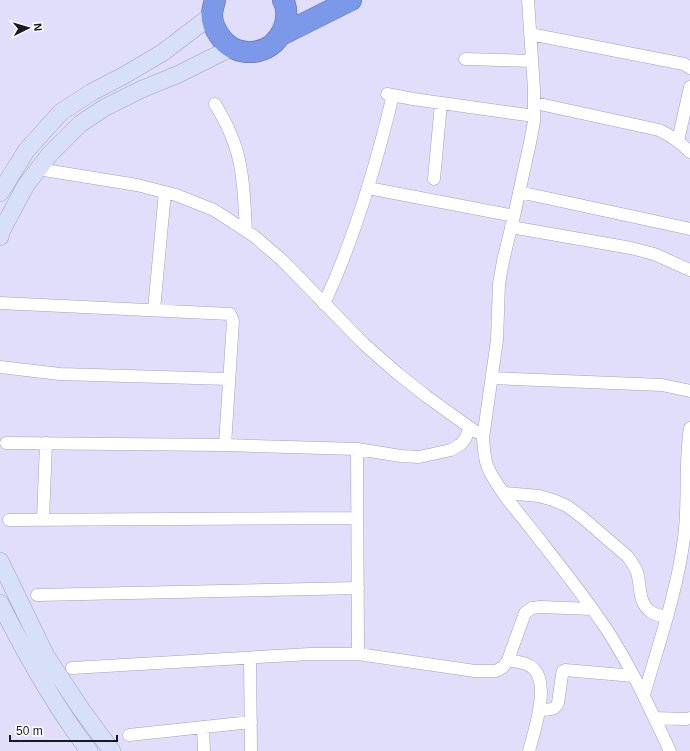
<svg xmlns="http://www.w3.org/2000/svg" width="690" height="751" font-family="Helvetica,sans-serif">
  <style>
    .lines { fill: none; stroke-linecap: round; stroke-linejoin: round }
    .street-casing { stroke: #a3a0c1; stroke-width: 13 }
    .secondary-casing { stroke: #a3a0c1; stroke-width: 18 }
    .highway-casing { stroke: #596ba4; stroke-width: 22 }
    .street { stroke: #fff; stroke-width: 12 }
    .secondary { stroke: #d7e0f8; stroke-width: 17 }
    .highway { stroke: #7b98e9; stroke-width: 21 }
  </style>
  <rect width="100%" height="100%" fill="#e0defa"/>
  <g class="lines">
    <defs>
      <path id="street" d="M 528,0 L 534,89 L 534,121 L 531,138 L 514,216 L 503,261 L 499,284 L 497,340 L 483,438 C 484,449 484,461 489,470 C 500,492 517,511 532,530 C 557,562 582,593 605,627 C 631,666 650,709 670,751
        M 530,34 L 684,64 L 690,68
        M 465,59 L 532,61
        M 387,94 L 413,99 L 534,116
        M 535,103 L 659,130 C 672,136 680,142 690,152
        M 215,104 C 221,114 227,124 231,135 C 244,164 244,199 246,230
        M 678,141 L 690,87
        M 38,169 L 137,185 L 176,195 L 214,210 L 254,236 L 282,260 L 364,344 L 397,373 L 426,396 L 476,432
        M 434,179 L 441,103
        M 368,188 L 514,216
        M 519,192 L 690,229
        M 511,227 L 631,248 L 654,254 L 690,270
        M 0,303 L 230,314 L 233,321 L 225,445 L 357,449 L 401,456 L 419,457 L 451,450 L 461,444 L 465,439 L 470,428
        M 324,304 C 355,237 376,166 393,95
        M 154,310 L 165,192
        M 0,367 L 60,374 L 229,379
        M 492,378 L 662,385 L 690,391
        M 6,443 L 225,445
        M 357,449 L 358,654
        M 504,493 L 539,496 L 553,500 L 567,506 L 583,518 L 627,556 C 631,561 635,566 637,572 C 641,586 638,603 651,612 C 656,615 661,616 666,617
        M 9,520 L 357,518
        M 43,520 L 46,443
        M 37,595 L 358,588
        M 250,658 L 251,751
        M 508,660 C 517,662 527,662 534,669 C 550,685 534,732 529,751
        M 72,668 L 310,654 L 358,654 L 475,671 L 496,671 L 503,667 L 508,660 L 525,613 L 532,608 L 541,607 L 592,609
        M 644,695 C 659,643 677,592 684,538 C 689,502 684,465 690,428
        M 539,710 C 547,709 555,711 558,703 L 562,675 L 563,671 L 565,670 L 634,676
        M 655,718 L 686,719 L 690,718
        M 203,727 L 204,751
        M 129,735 L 251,722"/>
      <path id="secondary" d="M 0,193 L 26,151 L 61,112 L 92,92 L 123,76 L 162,53 L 212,15
        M 0,237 L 2,230 L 26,185 L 50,154 L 80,124 L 104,108 L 140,90 L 179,74 L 231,48
        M 0,561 L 46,656 L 81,709 L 112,751
        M 0,603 C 26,655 54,705 89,751"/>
      <path id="highway" d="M 215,0 C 214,4 212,10 212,15 C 212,22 215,29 219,35 C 235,60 271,57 283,30 C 287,21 288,9 283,0
        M 281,35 L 351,0"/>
    </defs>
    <!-- street casing -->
    <use href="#street" class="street-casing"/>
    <!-- secondary casing -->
    <use href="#secondary" class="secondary-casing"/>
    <!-- highway casing -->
    <use href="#highway" class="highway-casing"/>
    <!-- street -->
    <use href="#street" class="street"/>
    <!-- secondary -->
    <use href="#secondary" class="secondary"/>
    <!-- highway -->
    <use href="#highway" class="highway"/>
  </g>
  <!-- north arrow -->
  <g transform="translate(28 28) rotate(85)" stroke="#ffffff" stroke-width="3" paint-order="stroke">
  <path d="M0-3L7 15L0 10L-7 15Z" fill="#191824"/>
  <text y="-6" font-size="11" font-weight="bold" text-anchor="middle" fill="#191824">N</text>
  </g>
  <!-- scale -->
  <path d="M10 735v6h107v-6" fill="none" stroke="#191824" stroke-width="2"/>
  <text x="16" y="735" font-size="12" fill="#191824" stroke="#ffffff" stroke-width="3" paint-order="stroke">50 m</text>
</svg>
